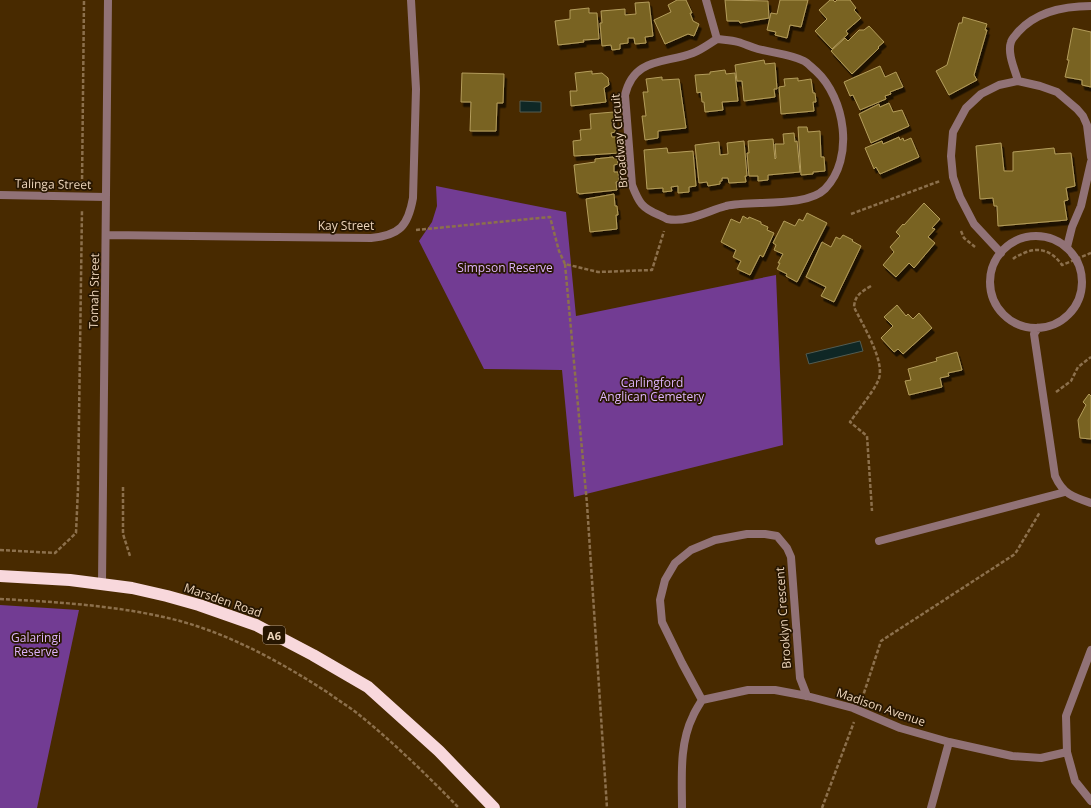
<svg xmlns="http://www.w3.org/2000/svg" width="1091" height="808" font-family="'Open Sans',sans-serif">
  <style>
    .green { fill: #723c93 }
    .water { fill: #0f2725; stroke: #525c52 }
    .building { fill: #796320; stroke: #b49d5c; filter: url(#shadow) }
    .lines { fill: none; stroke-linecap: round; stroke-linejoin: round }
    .path { stroke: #8c704c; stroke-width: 2.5; stroke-dasharray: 4 2; stroke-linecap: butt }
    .lane { stroke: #917276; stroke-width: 8 }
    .street { stroke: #917276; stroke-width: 8 }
    .highway { stroke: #f8d8dc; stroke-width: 12 }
    .labels { text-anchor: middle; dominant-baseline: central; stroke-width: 3.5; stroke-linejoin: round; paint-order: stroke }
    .shield { fill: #271601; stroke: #b29c84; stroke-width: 1 }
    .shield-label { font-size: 11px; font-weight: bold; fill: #eed6bc }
    .street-label { font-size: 12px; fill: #eed6bc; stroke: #271601 }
    .park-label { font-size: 12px; fill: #dcb3fb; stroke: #271601 }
  </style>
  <defs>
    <filter id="shadow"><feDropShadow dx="2.5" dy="4.5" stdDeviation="0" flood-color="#0009"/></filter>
  </defs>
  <rect width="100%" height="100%" fill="#482a00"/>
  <!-- green -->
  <path class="green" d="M 436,186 L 566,212 L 576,316 L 776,275 L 783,445 L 574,497 L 562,370 L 484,369 L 419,241 L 432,222 L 437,206 Z
    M 0,605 L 79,610 L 37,808 L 0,808 Z"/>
  <!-- water -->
  <path class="water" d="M 520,101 L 541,102 L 541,112 L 520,112 Z
    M 860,341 L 863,351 L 809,364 L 806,354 Z"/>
  <!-- building -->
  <path class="building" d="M 677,0 L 686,0 L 692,13 L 690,13 L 693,21 L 699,24 L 694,36 L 688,34 L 665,44 L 654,20 L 671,12 L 668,5 Z
    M 725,0 L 768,1 L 769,18 L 740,23 L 739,21 L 727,21 Z
    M 780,0 L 808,0 L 801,27 L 790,25 L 787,38 L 775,35 L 776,32 L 767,30 L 771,13 L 777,14 Z
    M 830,0 L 833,0 L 835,2 L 837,0 L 850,0 L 856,8 L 854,10 L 861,18 L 846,31 L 848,34 L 832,49 L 815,31 L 827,19 L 819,10 Z
    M 649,2 L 653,36 L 645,37 L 646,43 L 635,44 L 634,38 L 628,38 L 628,43 L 620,44 L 620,49 L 612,50 L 611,45 L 602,46 L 600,23 L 602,23 L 601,11 L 625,9 L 625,15 L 636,14 L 635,3 Z
    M 589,8 L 589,13 L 597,13 L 599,39 L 583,40 L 584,42 L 558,45 L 555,21 L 570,19 L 570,10 Z
    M 963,17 L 987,24 L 985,30 L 987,30 L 974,75 L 977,80 L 949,95 L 936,71 L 947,65 L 959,23 L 962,23 Z
    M 869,26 L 884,42 L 878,47 L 879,48 L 852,74 L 831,51 L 845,38 L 848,41 L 859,30 L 864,30 Z
    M 1073,28 L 1091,32 L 1091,87 L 1082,85 L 1082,80 L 1065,77 L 1069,60 L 1067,60 Z
    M 764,60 L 765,64 L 775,63 L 777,89 L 774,89 L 775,97 L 744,101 L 742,81 L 737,81 L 735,65 Z
    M 880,66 L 885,77 L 896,72 L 903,87 L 890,92 L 891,94 L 885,96 L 886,99 L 860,110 L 853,95 L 850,96 L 844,82 Z
    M 725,70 L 726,74 L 735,73 L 738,101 L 722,102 L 723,110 L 705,112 L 704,102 L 702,102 L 701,92 L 697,93 L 695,75 L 710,74 L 710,72 Z
    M 592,71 L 592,74 L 602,73 L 608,78 L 609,85 L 604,88 L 606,102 L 571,106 L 570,91 L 577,91 L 575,73 Z
    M 462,73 L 504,74 L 503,103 L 497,103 L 496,131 L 470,131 L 471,102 L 461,102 Z
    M 662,77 L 662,80 L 679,79 L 686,128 L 658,131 L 658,138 L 645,140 L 642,116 L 646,116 L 643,92 L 648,92 L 646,79 Z
    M 798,78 L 798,81 L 811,79 L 813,93 L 815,93 L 816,102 L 813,102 L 814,111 L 781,114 L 779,87 L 785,86 L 784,79 Z
    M 889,103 L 893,112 L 902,110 L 909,126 L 871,143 L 859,114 L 879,104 L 880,107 Z
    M 614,112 L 615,132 L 611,133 L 612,137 L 617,137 L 619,153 L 574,156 L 573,141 L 581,140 L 580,130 L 591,129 L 590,114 Z
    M 798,127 L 807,127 L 808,132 L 820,131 L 821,157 L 824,157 L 825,171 L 813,172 L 813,174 L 801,175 Z
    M 794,133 L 795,142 L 797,141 L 800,172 L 768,175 L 768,180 L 758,181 L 758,176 L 749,176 L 747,153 L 749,153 L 748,141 L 773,139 L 775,159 L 776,158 L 775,144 L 784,144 L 783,134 Z
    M 899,137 L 900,140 L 903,138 L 904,141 L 911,138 L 919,157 L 880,174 L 876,167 L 874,169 L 865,148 L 882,141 L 883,144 Z
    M 744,141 L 747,176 L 745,176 L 746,182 L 729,183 L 728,178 L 722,178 L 722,181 L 720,181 L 720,184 L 708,186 L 707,182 L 699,183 L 695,145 L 719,142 L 720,155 L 728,154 L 727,143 Z
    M 1001,143 L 1004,171 L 1013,171 L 1013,152 L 1054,148 L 1055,154 L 1071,153 L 1075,186 L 1066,188 L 1068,200 L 1064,201 L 1067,220 L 998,226 L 997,206 L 994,206 L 993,198 L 980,199 L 976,146 Z
    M 667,148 L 668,153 L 693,151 L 696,186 L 689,187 L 689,192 L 678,193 L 678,186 L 671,187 L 672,191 L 663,192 L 663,188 L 647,189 L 644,150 Z
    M 613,157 L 613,158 L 617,158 L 618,164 L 614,165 L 614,172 L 618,172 L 619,181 L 616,182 L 617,190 L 579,194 L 579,193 L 577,193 L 574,165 L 595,162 L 595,159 Z
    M 614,194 L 615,206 L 617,206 L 618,215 L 616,215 L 617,229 L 590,232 L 586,199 Z
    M 924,203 L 940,219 L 932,228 L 935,229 L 928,237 L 935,243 L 914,268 L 909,263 L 896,277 L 883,265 L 894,252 L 890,247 L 900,236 L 896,232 L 903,224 L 904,225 Z
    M 807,213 L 827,223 L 797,282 L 786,276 L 787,274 L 777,269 L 780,263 L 778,263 L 783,254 L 774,250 L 776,245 L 773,243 L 784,221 L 795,226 L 799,219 L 803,221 Z
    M 743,216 L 748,219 L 749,217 L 761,222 L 761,224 L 768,227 L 767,230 L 774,233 L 763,257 L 760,255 L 750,275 L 737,269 L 741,261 L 733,257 L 736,250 L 721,242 L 731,219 L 740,223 Z
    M 843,235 L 853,240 L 852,241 L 861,246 L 834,302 L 821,296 L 826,287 L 806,277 L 822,242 L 831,247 L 836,237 L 840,239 Z
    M 897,305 L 906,316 L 908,314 L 913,319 L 919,313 L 932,328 L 903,354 L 898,349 L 894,352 L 881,338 L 893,326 L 884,317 Z
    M 957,352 L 962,370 L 948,373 L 949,376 L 940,378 L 942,387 L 909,395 L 905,381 L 911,380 L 908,369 L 937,361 L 936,358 Z
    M 1089,394 L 1091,396 L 1091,439 L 1080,438 L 1078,420 L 1086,405 L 1083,402 Z"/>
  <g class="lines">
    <!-- path -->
    <path class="path" d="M 82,185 L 84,0
      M 851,214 L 940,181
      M 416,230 L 550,217 L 559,251 L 565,264 L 598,272 L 652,270 L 664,231
      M 961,231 L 964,238 L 975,247
      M 1013,259 C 1016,256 1020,255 1024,253 C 1040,246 1053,252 1062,265 L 1091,253
      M 565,264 L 587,504 L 607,808
      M 871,286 C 861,292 855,295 854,307 C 862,324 887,363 878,381 C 871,395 859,409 850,422 L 867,436 L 872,511
      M 1056,392 L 1071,381 L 1078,367 L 1091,357
      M 123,487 L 123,534 L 130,556
      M 0,550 L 55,553 L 76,533 L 78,489 L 82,210
      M 0,599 C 60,602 123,606 180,621 C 234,636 284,664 330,694 C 339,701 348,706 357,713 C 393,742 427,775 459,808
      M 862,699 L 881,641 L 1015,554 L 1040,512
      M 822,808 L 854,722"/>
    <!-- lane -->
    <path class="lane" d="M 706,0 L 717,39
      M 717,39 C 724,40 731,40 738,42 C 745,44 751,47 758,49 C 773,53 790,54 804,61 C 808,63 812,68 816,71 C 845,98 855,158 825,189 C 806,208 752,200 726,206 C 707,211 688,223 667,219 C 665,218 662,216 659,215 C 642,208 639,203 632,185 L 625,95 C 634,57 664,64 693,53 C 701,50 709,44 717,39 Z
      M 1018,81 C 1015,70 1007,53 1011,42 C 1012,38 1016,35 1018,32 C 1036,12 1065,6 1091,6
      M990 282a46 46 0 1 1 92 0a46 46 0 1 1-92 0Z
      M 1067,247 L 1072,227 L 1081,206 L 1091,162
      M 1001,253 L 974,224 L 960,197 L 953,177 L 951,156 L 953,132 L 966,108 L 981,94 L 999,85 L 1018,81 L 1040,86 L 1057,92 L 1077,109 L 1083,116 L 1087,125 L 1091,157
      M 1038,328 L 1034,334 L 1055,476 C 1063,494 1073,497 1091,503
      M 879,541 L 1065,492"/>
    <!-- street -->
    <path class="street" d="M 0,195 L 106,197
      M 107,235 L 371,238 C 400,235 408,226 413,198 L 416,89 L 411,0
      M 102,583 L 108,0
      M 1091,650 L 1066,716 L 1067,752 L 1075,781 L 1091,801
      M 702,700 L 682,663 L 662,622 L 660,600 L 665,580 L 675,563 L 691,550 L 715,540 L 747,534 L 765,534 L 777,536 L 787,548 L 791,557 L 800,678 L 807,696
      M 682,808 C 682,778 679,744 693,716 C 695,711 699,705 702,700 L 748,690 L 775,690 L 807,696 L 853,708 L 900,728 L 949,742 L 1012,756 L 1041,758 L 1067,752
      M 931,808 L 949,742"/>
    <!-- highway -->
    <path class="highway" d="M 0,576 L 70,580 L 132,588 L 167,596 L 199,605 L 256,625 L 313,655 L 368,687 L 439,751 L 494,808"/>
  </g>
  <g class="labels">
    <!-- shield labels -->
    <rect class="shield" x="263" y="626" width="22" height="18" rx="3"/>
    <g class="shield-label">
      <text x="274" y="635">A6</text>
    </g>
    <!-- street labels -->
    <g class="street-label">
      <text transform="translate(619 141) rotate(-95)">Broadway Circuit</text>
      <text transform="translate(53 184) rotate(1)">Talinga Street</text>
      <text x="346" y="225">Kay Street</text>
      <text transform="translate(94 291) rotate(-89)">Tomah Street</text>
      <text transform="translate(223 600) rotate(19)">Marsden Road</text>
      <text transform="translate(783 618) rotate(-94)">Brooklyn Crescent</text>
      <text transform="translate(881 707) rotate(19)">Madison Avenue</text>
    </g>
    <!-- park labels -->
    <g class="park-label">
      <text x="505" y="267">Simpson Reserve</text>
      <text x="652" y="382">Carlingford<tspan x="652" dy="14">Anglican Cemetery</tspan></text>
      <text x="36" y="637">Galaringi<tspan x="36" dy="14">Reserve</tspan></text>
    </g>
  </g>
</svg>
